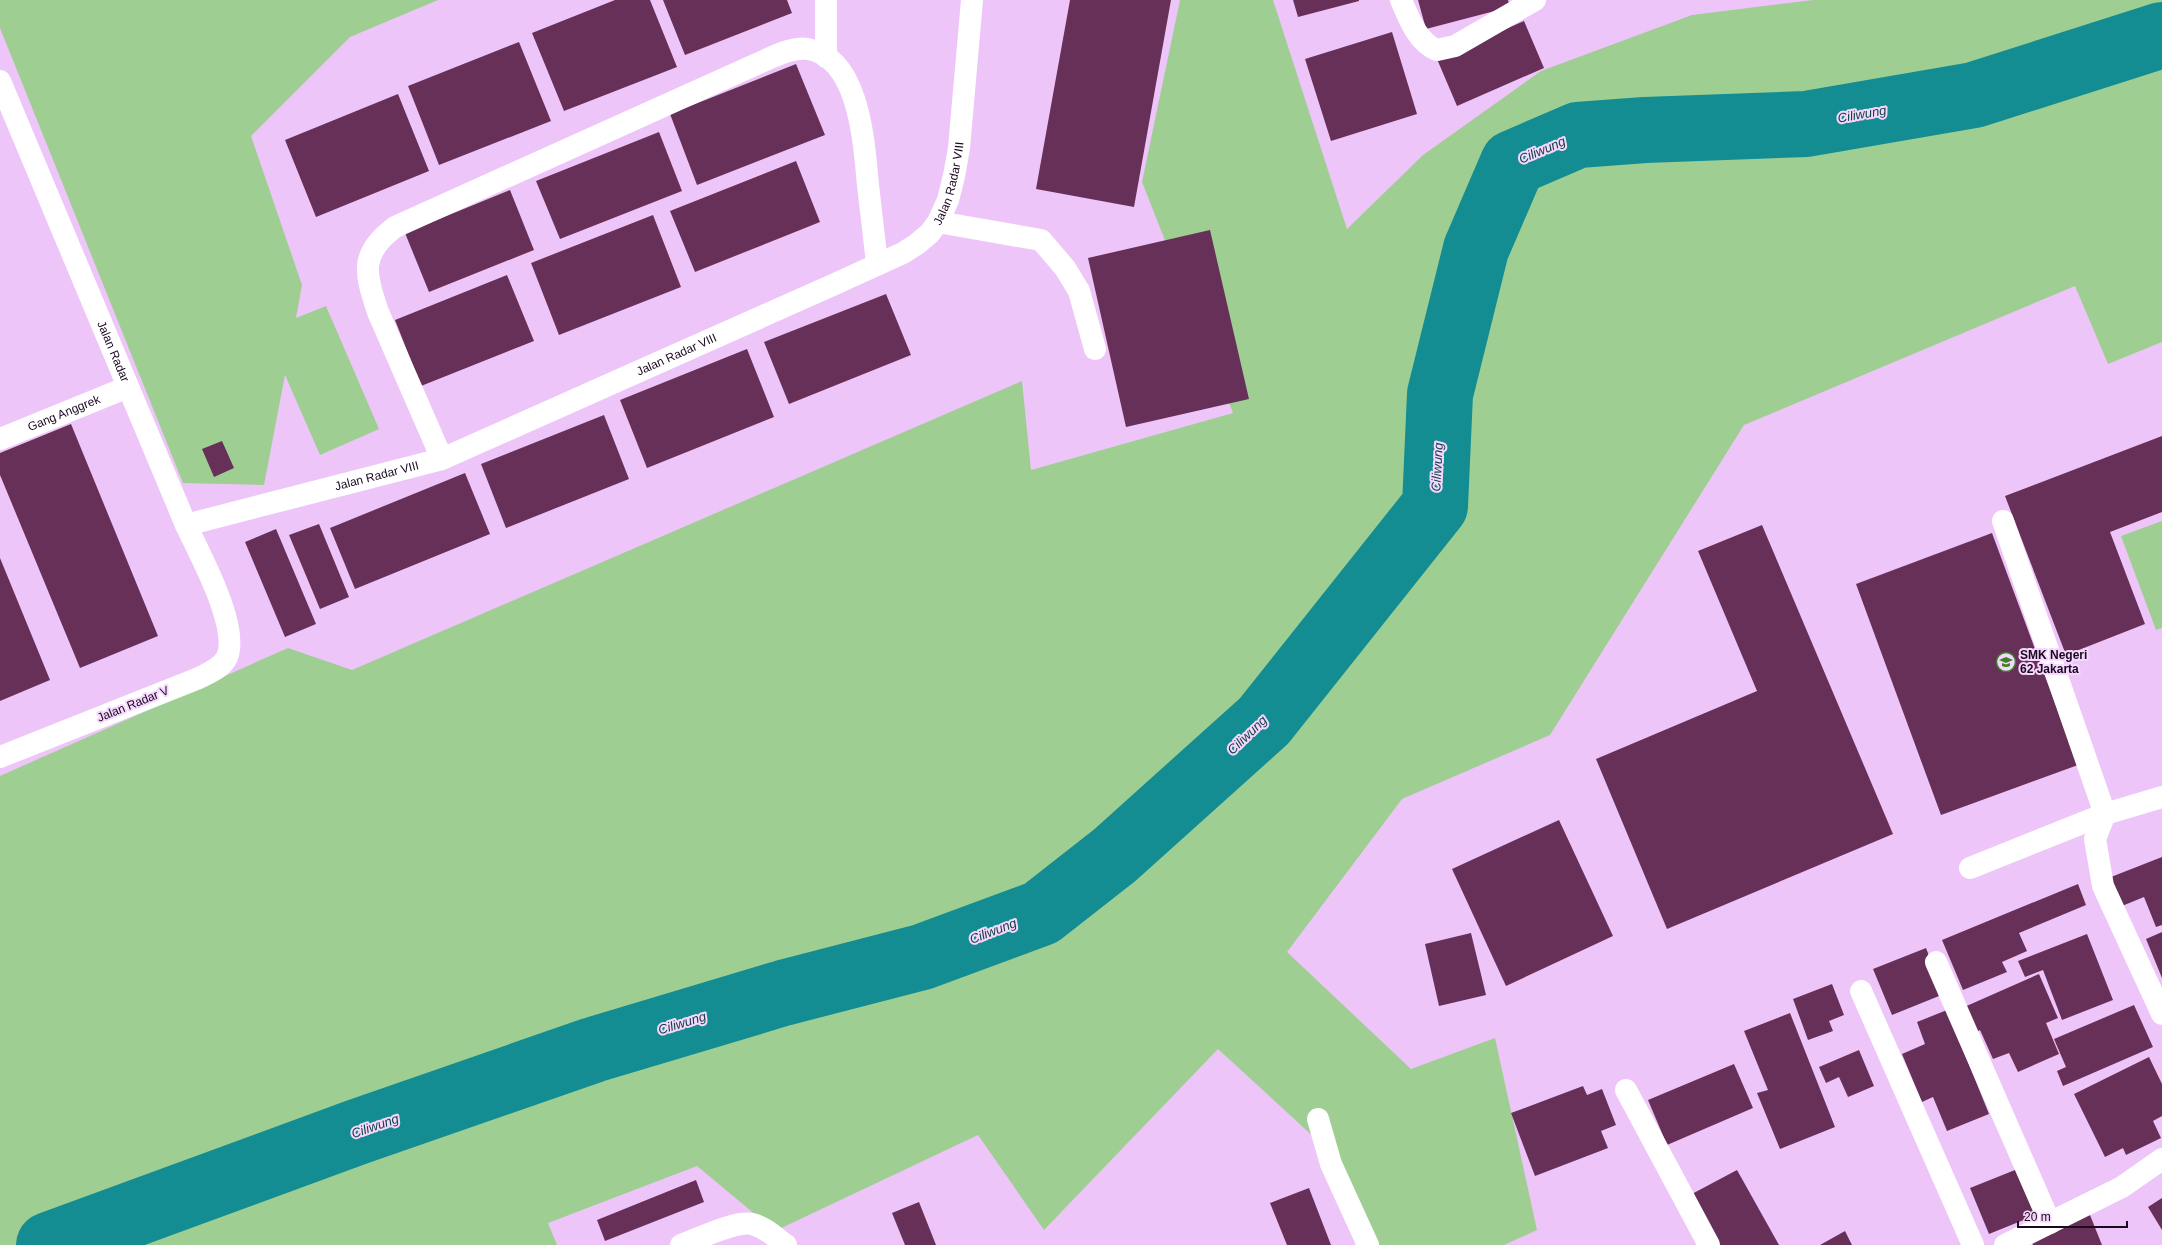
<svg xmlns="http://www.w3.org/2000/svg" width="2162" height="1245" font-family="Arial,sans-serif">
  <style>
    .green { fill: #9fce93 }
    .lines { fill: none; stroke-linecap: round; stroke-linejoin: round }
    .river { stroke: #138d92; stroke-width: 66 }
    .building { fill: #673058 }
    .minor { stroke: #fff; stroke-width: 22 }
    .labels { text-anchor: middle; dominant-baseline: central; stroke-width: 4; stroke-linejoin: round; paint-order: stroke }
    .street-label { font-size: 12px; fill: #1b0920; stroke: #f6d7fe }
    .poi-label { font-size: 12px; font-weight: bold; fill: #1b0920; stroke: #f6d7fe; text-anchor: start }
    .water-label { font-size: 13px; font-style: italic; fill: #124244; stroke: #f6d7fe }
  </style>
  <rect width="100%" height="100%" fill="#eec5f9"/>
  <!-- green -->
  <path class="green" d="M 0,0 L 438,0 L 350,37 L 251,136 L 302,285 L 296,318 L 326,306 L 379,429 L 320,455 L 285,375 L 264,485 L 183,483 L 0,28 Z
    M 1180,0 L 1273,0 L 1347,229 L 1423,155 L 1541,71 L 1692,15 L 1813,0 L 2162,0 L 2162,342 L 2108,364 L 2075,286 L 1744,425 L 1550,735 L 1402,799 L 1287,952 L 1411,1069 L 1495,1038 L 1537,1230 L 1504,1245 L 1379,1245 L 1341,1162 L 1218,1049 L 1044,1230 L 978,1135 L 775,1231 L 697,1166 L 548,1223 L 557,1245 L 0,1245 L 0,776 L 288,648 L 352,670 L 1022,381 L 1031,470 L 1233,413 L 1142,182 Z
    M 2162,521 L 2162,628 L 2156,630 L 2121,536 Z"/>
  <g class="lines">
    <!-- river -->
    <path class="river" d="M 49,1245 L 357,1132 L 593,1050 L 783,993 L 922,957 L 1041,913 L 1115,855 L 1264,721 L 1435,506 L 1440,394 L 1476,249 L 1513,163 L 1578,135 L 1645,130 L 1806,124 L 1974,95 L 2162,35"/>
  </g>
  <!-- building -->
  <path class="building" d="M 615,0 L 650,0 L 677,67 L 564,111 L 532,33 Z
    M 663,0 L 787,0 L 792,13 L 685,55 Z
    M 1070,0 L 1171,0 L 1134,207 L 1036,189 Z
    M 1293,0 L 1359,0 L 1359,1 L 1298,17 Z
    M 1418,0 L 1508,0 L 1510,7 L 1426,29 Z
    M 1524,21 L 1544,68 L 1457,106 L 1437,59 Z
    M 1392,32 L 1417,114 L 1331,141 L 1305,59 Z
    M 519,42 L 551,121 L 439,165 L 408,86 Z
    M 796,64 L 825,135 L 697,185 L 670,114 Z
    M 398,94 L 429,171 L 316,217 L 285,140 Z
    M 659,132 L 682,191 L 560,239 L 536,181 Z
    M 796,161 L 820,222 L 695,272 L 670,211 Z
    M 510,190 L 534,250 L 429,292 L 405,233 Z
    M 653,215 L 681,287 L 559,335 L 531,263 Z
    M 1210,230 L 1249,399 L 1126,427 L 1088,258 Z
    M 507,275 L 534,341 L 421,386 L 395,320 Z
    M 886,294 L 911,355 L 789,404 L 764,342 Z
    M 747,349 L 774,417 L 647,468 L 620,400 Z
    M 604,415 L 629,479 L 506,528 L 481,464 Z
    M 71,424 L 158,636 L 80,668 L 0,475 L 0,453 Z
    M 2162,436 L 2162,512 L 2110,532 L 2145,624 L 2066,655 L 2005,496 Z
    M 222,441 L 234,468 L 214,477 L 202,449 Z
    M 465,473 L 490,534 L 355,589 L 330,528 Z
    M 319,524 L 349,597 L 320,609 L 289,535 Z
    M 1762,525 L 1893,834 L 1667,929 L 1596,759 L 1757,691 L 1698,551 Z
    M 276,529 L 316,624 L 285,637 L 245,542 Z
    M 1992,533 L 2078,765 L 1941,815 L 1856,584 Z
    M 0,558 L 50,680 L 0,701 Z
    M 1559,820 L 1613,936 L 1506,986 L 1452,869 Z
    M 2162,857 L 2162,925 L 2156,927 L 2144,897 L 2122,906 L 2111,877 Z
    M 2078,884 L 2086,905 L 2019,933 L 2027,951 L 2002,962 L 2007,972 L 1963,990 L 1942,940 Z
    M 2162,932 L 2162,978 L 2146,939 Z
    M 1471,933 L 1486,995 L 1439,1006 L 1425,944 Z
    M 2087,934 L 2113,1000 L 2062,1020 L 2043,970 L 2025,977 L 2018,961 Z
    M 1926,948 L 1944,994 L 1892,1015 L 1873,969 Z
    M 2039,974 L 2058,1018 L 2046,1023 L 2059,1054 L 2018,1072 L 2009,1053 L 1993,1059 L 1980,1030 L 1973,1034 L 1962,1008 Z
    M 1832,984 L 1844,1015 L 1829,1021 L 1833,1031 L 1808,1040 L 1793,999 Z
    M 2134,1005 L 2153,1047 L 2063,1086 L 2057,1071 L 2066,1067 L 2054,1039 Z
    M 1947,1010 L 1989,1114 L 1947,1131 L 1933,1097 L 1922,1102 L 1902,1054 L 1925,1044 L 1917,1022 Z
    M 1790,1013 L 1835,1127 L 1780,1149 L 1757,1093 L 1768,1090 L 1744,1031 Z
    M 1859,1050 L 1874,1086 L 1848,1097 L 1839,1077 L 1826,1083 L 1819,1067 Z
    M 2149,1057 L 2162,1084 L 2162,1116 L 2153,1121 L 2161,1138 L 2126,1155 L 2123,1148 L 2105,1157 L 2074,1094 Z
    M 1734,1064 L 1753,1108 L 1667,1145 L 1648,1100 Z
    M 1583,1086 L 1587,1095 L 1602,1089 L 1616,1125 L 1601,1131 L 1608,1148 L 1535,1176 L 1511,1113 Z
    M 2025,1166 L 2043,1212 L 1989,1234 L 1970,1188 Z
    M 1737,1170 L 1779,1245 L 1719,1245 L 1690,1195 Z
    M 696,1180 L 704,1202 L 605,1241 L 597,1220 Z
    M 1309,1188 L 1331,1245 L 1287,1245 L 1270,1203 Z
    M 2162,1198 L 2162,1230 L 2148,1207 Z
    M 919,1202 L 936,1245 L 905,1245 L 892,1213 Z
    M 2088,1210 L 2102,1245 L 2033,1245 L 2028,1234 Z
    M 1845,1231 L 1852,1245 L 1820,1245 Z"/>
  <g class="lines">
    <!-- minor -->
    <g class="minor">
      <path d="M 826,0 L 826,57"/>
      <path d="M 1401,0 C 1409,18 1417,42 1437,50 L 1455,46 L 1535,0"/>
      <path id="s1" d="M 0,81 L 186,525 C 199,553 242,630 226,659 C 220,669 208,673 199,678 L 0,757"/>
      <path d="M 938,222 L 1041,240 L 1065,268 L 1079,291 L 1095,349"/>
      <path id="s2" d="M 0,439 L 128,387"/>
      <path d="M 442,459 L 378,312 C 365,273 359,254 395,227 L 770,58 C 781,53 795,47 808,49 C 860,58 864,144 868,185 C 871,211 874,237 877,263"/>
      <path id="s3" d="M 186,525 L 442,459 L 835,284 L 903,253 L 917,244 L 930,233 L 938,222 L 948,200 L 954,176 L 959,148 L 972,0"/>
      <path d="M 2162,797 L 2105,814 L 2095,839 L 2103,886 L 2162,1014"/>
      <path d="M 1970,868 L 2105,814 L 2003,521"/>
      <path d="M 1936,962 L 2050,1223"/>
      <path d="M 1861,991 L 1973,1245"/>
      <path d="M 1626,1090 L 1709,1245"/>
      <path d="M 1318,1119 L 1331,1164 L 1368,1245"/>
      <path d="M 681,1245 C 698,1239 736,1220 752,1224 C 765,1227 775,1237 786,1245"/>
      <path d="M 2005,1245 L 2122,1187 L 2162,1159"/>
    </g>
  </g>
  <!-- icons -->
  <defs>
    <symbol id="school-ring" viewBox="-11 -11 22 22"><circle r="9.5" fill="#f6d7fe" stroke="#3c8227" stroke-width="1.5"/><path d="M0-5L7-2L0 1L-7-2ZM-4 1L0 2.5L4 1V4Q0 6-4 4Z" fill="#3c8227"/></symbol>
  </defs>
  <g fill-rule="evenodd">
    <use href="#school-ring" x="1995" y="651" width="22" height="22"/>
  </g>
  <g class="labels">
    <!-- street labels -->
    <g class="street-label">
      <text stroke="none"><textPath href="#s3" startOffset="857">Jalan Radar VIII</textPath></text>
      <text stroke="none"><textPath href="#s1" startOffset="293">Jalan Radar</textPath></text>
      <text stroke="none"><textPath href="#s3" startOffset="521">Jalan Radar VIII</textPath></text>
      <text stroke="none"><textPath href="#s2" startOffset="69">Gang Anggrek</textPath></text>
      <text stroke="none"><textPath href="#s3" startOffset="197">Jalan Radar VIII</textPath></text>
      <text transform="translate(133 704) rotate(-22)">Jalan Radar V</text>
    </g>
    <!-- poi labels -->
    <g class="poi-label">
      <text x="2020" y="655">SMK Negeri<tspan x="2020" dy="14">62 Jakarta</tspan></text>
    </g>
    <!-- water labels -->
    <g class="water-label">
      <text transform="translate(1862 114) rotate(-10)">Ciliwung</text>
      <text transform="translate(1542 150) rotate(-23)">Ciliwung</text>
      <text transform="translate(1437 467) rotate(-87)">Ciliwung</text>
      <text transform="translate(1247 735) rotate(-44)">Ciliwung</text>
      <text transform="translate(993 931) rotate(-21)">Ciliwung</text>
      <text transform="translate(682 1023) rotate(-17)">Ciliwung</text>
      <text transform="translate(375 1126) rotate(-19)">Ciliwung</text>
    </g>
  </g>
  <!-- scale -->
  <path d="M2018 1221v6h109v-6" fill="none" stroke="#1b0920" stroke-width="2"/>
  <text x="2024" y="1221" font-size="12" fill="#1b0920" stroke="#f6d7fe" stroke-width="3" paint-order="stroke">20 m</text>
</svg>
